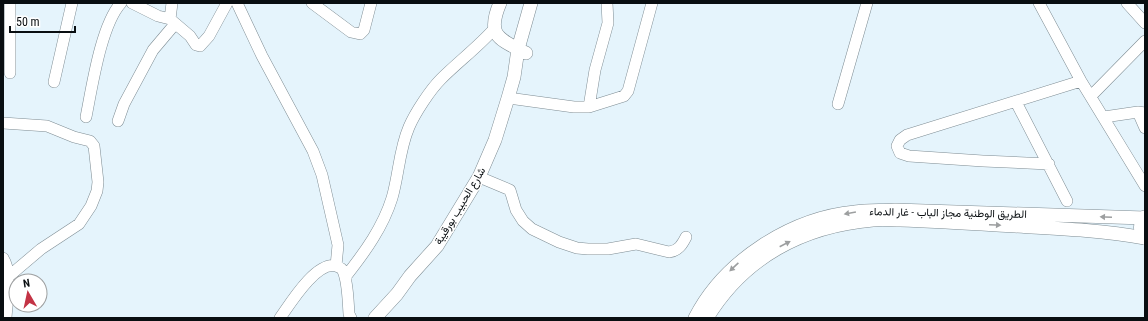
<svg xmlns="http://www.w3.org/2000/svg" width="1148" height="321" font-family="'Roboto Condensed',Vazirmatn,sans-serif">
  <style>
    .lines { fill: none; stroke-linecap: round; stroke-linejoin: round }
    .minor-casing { stroke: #7e8c93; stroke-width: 12 }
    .major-casing { stroke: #7e8c93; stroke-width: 14 }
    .highway-casing { stroke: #7e8c93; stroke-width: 16 }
    .minor { stroke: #fff; stroke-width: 11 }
    .major { stroke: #fff; stroke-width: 13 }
    .highway { stroke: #fff; stroke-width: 15 }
    .oneway { fill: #9d9fa0 }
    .labels { text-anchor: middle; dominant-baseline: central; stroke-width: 3; stroke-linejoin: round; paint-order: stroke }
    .street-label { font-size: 11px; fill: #090e11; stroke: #fff }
  </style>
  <rect width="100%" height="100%" fill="#e5f4fc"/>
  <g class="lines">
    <defs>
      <path id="minor" d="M 10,3 L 10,73
        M 132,3 L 158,16 L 170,19 L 190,36 L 196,45 L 200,46 L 209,36 L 227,3
        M 237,3 L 262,56 L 313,151 L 322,175 L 338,245 L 336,266
        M 312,3 L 351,32 L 360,34 L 364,30 L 371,3
        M 1039,3 L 1081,81 L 1145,186
        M 1127,3 L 1145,23
        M 170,19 L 172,3
        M 54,82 L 72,3
        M 1091,96 L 1145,41
        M 508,98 L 574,107 L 589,107 L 624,96 L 628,91 L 652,3
        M 1016,102 L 1067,201
        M 838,104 L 867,3
        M 589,107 L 595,70 L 608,23 L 607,3
        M 1138,112 L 1145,128
        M 86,117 C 92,87 101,25 121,3
        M 1104,117 L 1138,112 L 1145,113
        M 118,121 L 124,104 L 153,50 L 175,24
        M 3,123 L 47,126 L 74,137 L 90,141 L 94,146 L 98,182 L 97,191 L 91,206 L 79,224 L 41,249 L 8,277 L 3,279
        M 1049,164 L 983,161 L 909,156 L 900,153 L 897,146 L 900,140 L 907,135 L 1081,81
        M 479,177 L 510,190 L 516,210 L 523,221 L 532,229 L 559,242 L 577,248 L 588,249 L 608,249 L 636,244 L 669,252 C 678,251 682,245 686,237
        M 3,258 C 13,274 7,300 6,318
        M 346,280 L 346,276 C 365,252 383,227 392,198 C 399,174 399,150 409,127 C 415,113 430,90 441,79 C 458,62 478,47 494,29
        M 280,318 C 290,304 316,261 336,266 C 339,267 342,268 343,271 C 348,282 348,301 349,314 L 351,318"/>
      <path id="major" d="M 500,3 C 486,36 499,39 526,53
        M 375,318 L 397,294 L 410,276 L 437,246 L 479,177 L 495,140 L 508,98 L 514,77 L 518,49 L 531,3
        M 695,318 C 724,261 791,218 855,212 C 868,210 881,211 895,210 L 1145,218
        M 707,318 C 744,257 803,226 873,220 C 882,219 891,220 900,220 C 932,221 965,223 997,225 C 1046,228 1096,229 1145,238"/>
      <path id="highway" d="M 1145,218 C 1140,225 1140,230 1145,237"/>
    </defs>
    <!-- minor casing -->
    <use href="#minor" class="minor-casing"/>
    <!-- major casing -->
    <use href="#major" class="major-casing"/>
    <!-- highway casing -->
    <use href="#highway" class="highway-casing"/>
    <!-- minor -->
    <use href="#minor" class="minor"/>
    <!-- major -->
    <use href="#major" class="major"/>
    <!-- highway -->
    <use href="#highway" class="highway"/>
  </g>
  <!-- one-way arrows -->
  <defs><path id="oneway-solid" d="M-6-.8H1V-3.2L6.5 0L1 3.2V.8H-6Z"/></defs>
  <g class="oneway">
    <use href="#oneway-solid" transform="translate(850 213) rotate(170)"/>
    <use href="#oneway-solid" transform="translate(1106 217) rotate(-178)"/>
    <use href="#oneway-solid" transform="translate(995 225) rotate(3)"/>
    <use href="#oneway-solid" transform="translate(785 244) rotate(-27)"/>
    <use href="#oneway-solid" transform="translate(734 267) rotate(137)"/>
  </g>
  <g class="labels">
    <!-- street labels -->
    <g class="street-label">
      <text transform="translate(460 206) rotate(-59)">شارع الحبيب بورقيبة</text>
      <text transform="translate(948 213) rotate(1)">الطريق الوطنية مجاز الباب - غار الدماء</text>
    </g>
  </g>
  <!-- border -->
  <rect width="1148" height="321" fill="none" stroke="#090e11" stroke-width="8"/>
  <!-- north arrow -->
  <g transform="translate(28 293) rotate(351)"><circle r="19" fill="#ffffff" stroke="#9d9fa0"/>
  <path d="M0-3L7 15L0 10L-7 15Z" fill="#c33345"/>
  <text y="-6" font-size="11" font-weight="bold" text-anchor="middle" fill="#090e11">N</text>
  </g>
  <!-- scale -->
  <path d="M10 26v6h65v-6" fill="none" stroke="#090e11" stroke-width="2"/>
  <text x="16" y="26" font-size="12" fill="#090e11" stroke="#ffffff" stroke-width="3" paint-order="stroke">50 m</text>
</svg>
